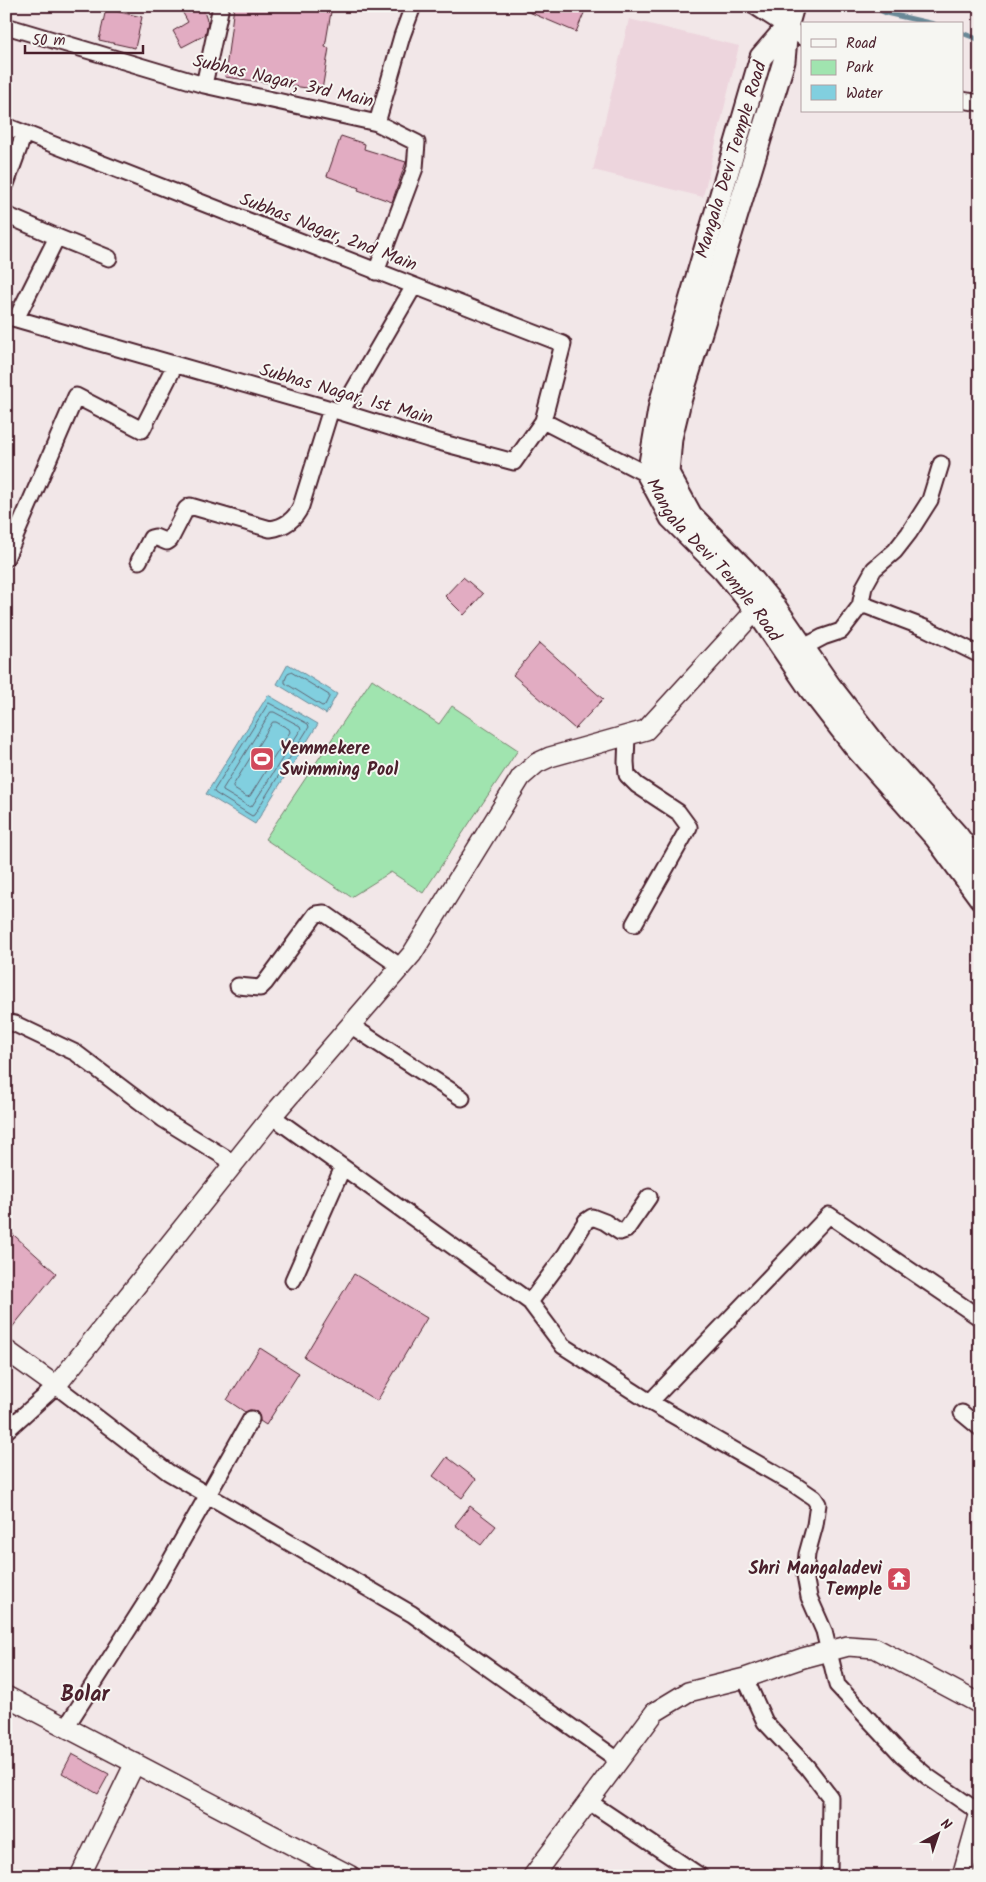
<svg xmlns="http://www.w3.org/2000/svg" width="986" height="1882" font-family="Kalam,sans-serif">
  <style>
    .built { fill: #edd5dd }
    .green { fill: #a0e4af; stroke: #75826d }
    .water { fill: #81cfdf; stroke: #6b8997 }
    .lines { fill: none; stroke-linecap: round; stroke-linejoin: round }
    .shore { stroke: #606573; stroke-width: 1 }
    .stream { stroke: #6b8997; stroke-width: 5 }
    .building { fill: #e2acc2; stroke: #4a1f2b }
    .minor-casing { stroke: #4a1f2b; stroke-width: 19 }
    .tertiary-casing { stroke: #4a1f2b; stroke-width: 22 }
    .secondary-casing { stroke: #4a1f2b; stroke-width: 25 }
    .minor { stroke: #f6f6f2; stroke-width: 15 }
    .tertiary { stroke: #f6f6f2; stroke-width: 19 }
    .secondary { stroke: #f6f6f2; stroke-width: 21 }
    .labels { text-anchor: middle; dominant-baseline: central; stroke-width: 4; stroke-linejoin: round; paint-order: stroke }
    .street-label { font-size: 18px; fill: #4a1f2b; stroke: #f6f6f2 }
    .poi-label { font-size: 18px; font-weight: bold; fill: #4a1f2b; stroke: #f6f6f2; text-anchor: start }
    .district-label { font-size: 22px; font-weight: bold; fill: #4a1f2b; stroke: #f6f6f2 }
  </style>
  <rect width="100%" height="100%" fill="#f2e7e8"/>
  <filter id="ink" filterUnits="userSpaceOnUse"><feTurbulence type="fractalNoise" baseFrequency=".02" numOctaves="2"/><feDisplacementMap in="SourceGraphic" scale="10" xChannelSelector="R" yChannelSelector="G"/><feConvolveMatrix kernelMatrix="1 2 1 2 8 2 1 2 1" color-interpolation-filters="sRGB"/></filter>
  <g filter="url(#ink)">
    <!-- built -->
    <path class="built" d="M 629,19 L 739,46 L 703,197 L 593,170 Z"/>
    <!-- green -->
    <path class="green" d="M 372,679 L 439,724 L 452,706 L 518,750 L 423,893 L 391,872 L 351,897 L 265,839 Z"/>
    <!-- water -->
    <path class="water" d="M 288,664 L 337,694 L 326,714 L 277,684 Z
      M 268,695 L 318,724 L 255,824 L 206,794 Z"/>
    <g class="lines">
      <!-- shore -->
      <path class="shore" d="M 291,672 L 329,695 L 329,697 L 325,705 L 322,706 L 285,683 L 285,680 L 288,673 Z
        M 269,703 L 308,724 L 309,727 L 254,815 L 252,816 L 215,793 L 214,791 Z
        M 271,712 L 274,712 L 300,726 L 301,729 L 252,806 L 250,807 L 223,791 L 223,789 Z
        M 273,722 L 276,722 L 289,729 L 290,732 L 250,796 L 247,797 L 234,789 L 233,786 Z"/>
      <!-- stream -->
      <path class="stream" d="M 871,6 L 886,13 L 934,24
        M 962,33 L 980,40"/>
    </g>
    <!-- building -->
    <path class="building" d="M 179,6 L 202,6 L 208,23 L 205,35 L 182,47 L 173,31 L 188,22 Z
      M 234,6 L 332,6 L 325,47 L 329,48 L 322,90 L 225,77 Z
      M 515,6 L 587,6 L 576,32 Z
      M 106,9 L 142,17 L 135,48 L 99,40 Z
      M 341,136 L 365,144 L 364,149 L 406,162 L 392,202 L 358,190 L 359,188 L 327,176 Z
      M 463,577 L 483,594 L 464,615 L 445,596 Z
      M 540,643 L 603,699 L 575,729 L 513,675 Z
      M 6,1228 L 56,1273 L 6,1335 Z
      M 354,1274 L 427,1318 L 377,1401 L 304,1357 Z
      M 260,1348 L 299,1373 L 266,1425 L 260,1421 L 259,1415 L 256,1411 L 250,1410 L 245,1412 L 227,1400 Z
      M 447,1457 L 476,1479 L 462,1498 L 433,1476 Z
      M 470,1506 L 496,1526 L 481,1545 L 455,1525 Z
      M 72,1754 L 109,1774 L 98,1794 L 62,1773 Z"/>
    <g class="lines">
      <defs>
        <path id="minor" d="M 754,6 L 802,37
          M 6,26 L 204,85 L 377,123 L 402,36 L 413,6
          M 204,85 L 221,6
          M 962,100 L 980,103
          M 6,126 L 563,344 L 543,421
          M 6,184 L 24,134
          M 6,215 L 57,237 L 16,319
          M 57,237 L 109,258
          M 376,272 L 415,168 L 417,143 L 377,123
          M 6,316 L 341,412 L 428,439 L 514,462 L 543,421 L 648,475 L 657,474
          M 341,412 L 414,286
          M 6,558 L 76,396 L 142,430 L 175,365
          M 139,561 L 151,538 L 155,537 L 167,542 L 170,540 L 186,509 L 190,506 L 270,529 C 285,527 295,520 301,506 L 331,409
          M 860,606 L 867,606 L 925,628 L 980,655
          M 804,647 L 823,637 L 841,631 L 860,606 L 864,587 L 874,569 L 895,551 L 909,533 L 930,500 L 941,464
          M 627,735 L 626,762 L 627,775 L 637,785 L 678,812 L 689,827 L 634,924
          M 238,986 L 260,988 L 265,983 L 316,914 L 324,913 L 401,967
          M 6,1022 L 15,1024 L 76,1053 L 163,1119 L 234,1163
          M 350,1025 L 462,1098
          M 272,1116 L 530,1302 L 563,1346 L 650,1402 L 795,1485 L 814,1498 L 818,1504 L 815,1525 L 807,1554 L 805,1575 L 809,1597 L 824,1631 L 837,1685 L 902,1755 L 928,1777 L 980,1813
          M 293,1280 L 343,1167
          M 530,1302 L 565,1255 L 586,1221 L 592,1217 L 605,1222 L 620,1232 L 626,1230 L 649,1197
          M 650,1402 L 829,1215 L 980,1318
          M 962,1413 L 980,1428
          M 6,1431 L 56,1386 L 168,1472 L 412,1614 L 618,1760
          M 745,1678 L 765,1722 L 807,1767 L 830,1797 L 829,1876
          M 66,1727 L 155,1588 L 251,1419
          M 588,1801 L 700,1876"/>
        <path id="tertiary" d="M 6,1350 L 56,1386 L 272,1116 L 412,954 L 521,777 L 537,763 L 550,757 L 646,730 L 756,610 L 765,598
          M 6,1696 L 351,1876
          M 80,1876 L 135,1763
          M 533,1876 L 655,1712 L 688,1692 L 745,1678 L 803,1658 L 848,1646 L 875,1648 L 980,1704
          M 962,1876 L 980,1812"/>
        <g id="secondary">
          <path d="M 793,6 L 787,27 L 784,61 L 680,401 L 671,438 L 668,473 L 691,515 L 744,569 L 776,608 L 830,686 L 875,744 L 957,835 L 980,867"/>
          <path id="s1" d="M 787,27 L 761,57 L 660,404 L 648,475 L 671,518 L 724,571 L 756,610 L 810,689 L 855,747 L 936,838 L 980,898"/>
        </g>
      </defs>
      <!-- minor casing -->
      <use href="#minor" class="minor-casing"/>
      <!-- tertiary casing -->
      <use href="#tertiary" class="tertiary-casing"/>
      <!-- secondary casing -->
      <use href="#secondary" class="secondary-casing"/>
      <!-- minor -->
      <use href="#minor" class="minor"/>
      <!-- tertiary -->
      <use href="#tertiary" class="tertiary"/>
      <!-- secondary -->
      <use href="#secondary" class="secondary"/>
    </g>
  </g>
  <!-- icons -->
  <defs>
    <symbol id="stadium-square" viewBox="-11 -11 22 22"><rect x="-9" y="-9" width="18" height="18" rx="4" fill="#d1495b" stroke="#f6f6f2"/><path d="M0-5a6.5 5 0 1 0 0 10a6.5 5 0 1 0 0-10ZM-3.5-1.8h7v3.6h-7Z" fill="#fff"/></symbol>
    <symbol id="temple-square" viewBox="-11 -11 22 22"><rect x="-9" y="-9" width="18" height="18" rx="4" fill="#d1495b" stroke="#f6f6f2"/><path d="M0-6L5-2H3V0L6.5 2.5H4V6H1.5V3h-3V6H-4V2.5H-6.5L-3 0V-2H-5Z" fill="#fff"/></symbol>
  </defs>
  <g fill-rule="evenodd">
    <use href="#stadium-square" x="248" y="745" width="28" height="28"/>
    <use href="#temple-square" x="885" y="1565" width="28" height="28"/>
  </g>
  <g class="labels">
    <!-- street labels -->
    <g class="street-label">
      <text transform="translate(283 82) rotate(13)">Subhas Nagar, 3rd Main</text>
      <text transform="translate(732 160) rotate(-73)">Mangala Devi Temple Road</text>
      <text transform="translate(328 233) rotate(21)">Subhas Nagar, 2nd Main</text>
      <text transform="translate(346 395) rotate(16)">Subhas Nagar, 1st Main</text>
      <text stroke="none"><textPath href="#s1" startOffset="581">Mangala Devi Temple Road</textPath></text>
    </g>
    <!-- poi labels -->
    <g class="poi-label">
      <text x="280" y="749">Yemmekere<tspan x="280" dy="21">Swimming Pool</tspan></text>
      <text x="882" y="1569" text-anchor="end">Shri Mangaladevi<tspan x="882" dy="21">Temple</tspan></text>
    </g>
    <!-- district labels -->
    <g class="district-label">
      <text x="85" y="1695">Bolar</text>
    </g>
  </g>
  <!-- margin -->
  <rect width="986" height="1882" fill="none" stroke="#f6f6f2" stroke-width="25"/>
  <rect x="12" y="12" width="961" height="1857" fill="none" stroke="#4a1f2b" stroke-width="2" filter="url(#ink)"/>
  <!-- legend -->
  <rect x="801" y="22" width="162" height="90" fill="#f6f6f2" stroke="#b1a0a2"/>
  <rect x="811" y="39" width="25" height="8" fill="#f6f6f2" stroke="#b1a0a2"/>
  <text x="846" y="48" font-size="15" fill="#4a1f2b">Road</text>
  <rect x="811" y="60" width="25" height="15" fill="#a0e4af" stroke="#b1a0a2"/>
  <text x="846" y="72" font-size="15" fill="#4a1f2b">Park</text>
  <rect x="811" y="85" width="25" height="15" fill="#81cfdf" stroke="#b1a0a2"/>
  <text x="846" y="98" font-size="15" fill="#4a1f2b">Water</text>
  <!-- north arrow -->
  <g transform="translate(938 1834) rotate(40)" stroke="#f6f6f2" stroke-width="4" paint-order="stroke">
  <path d="M0-4L9 19L0 12L-9 19Z" fill="#4a1f2b"/>
  <text y="-8" font-size="14" font-weight="bold" text-anchor="middle" fill="#4a1f2b">N</text>
  </g>
  <!-- scale -->
  <path d="M25 45v8h118v-8" fill="none" stroke="#4a1f2b" stroke-width="2.5"/>
  <text x="32" y="45" font-size="15" fill="#4a1f2b" stroke="#f6f6f2" stroke-width="4" paint-order="stroke">50 m</text>
</svg>
